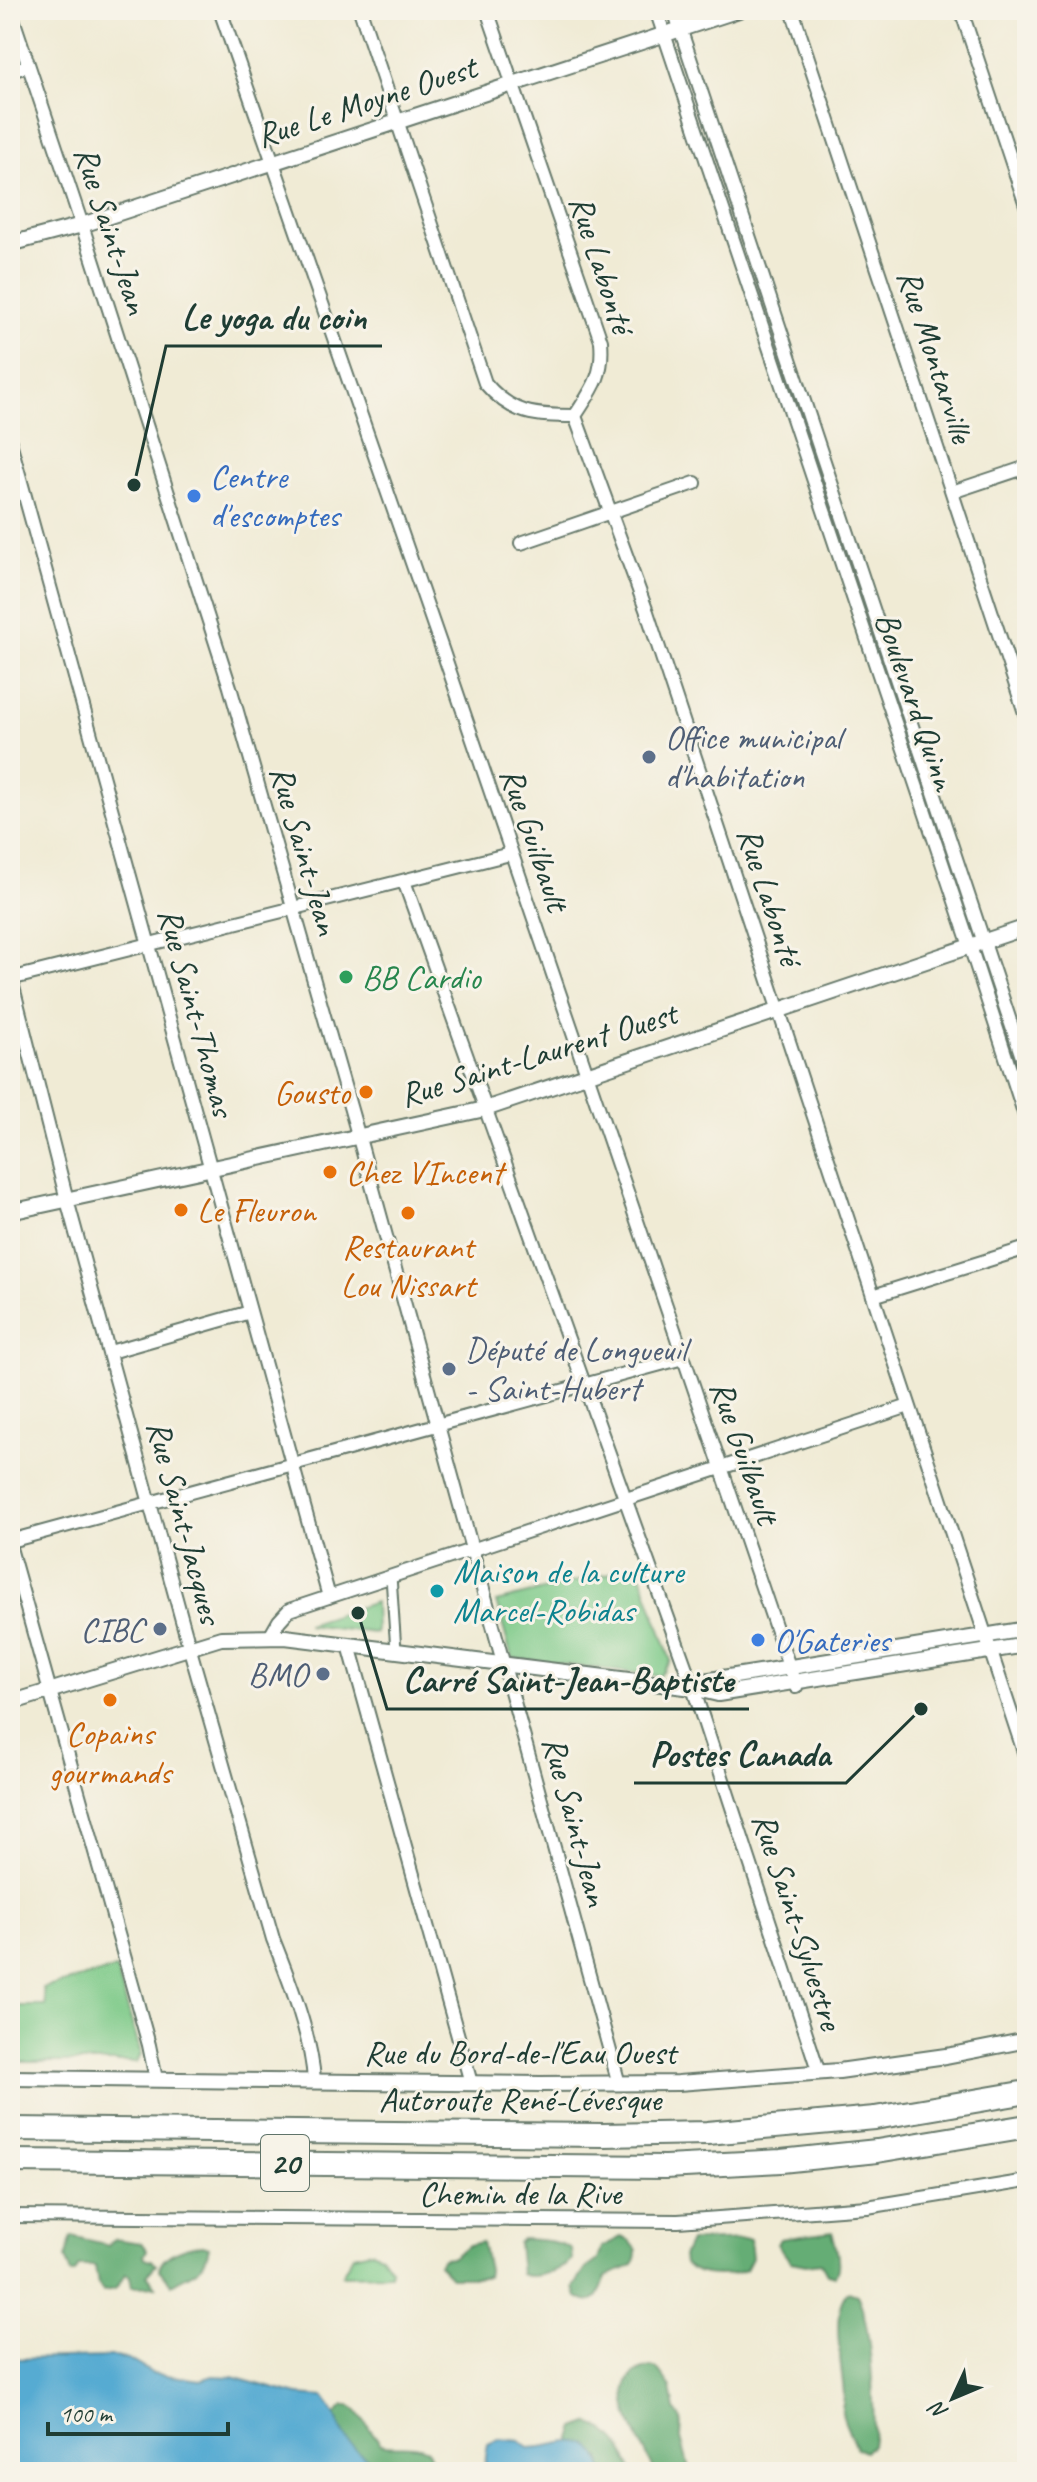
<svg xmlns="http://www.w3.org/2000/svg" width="1037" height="2482" font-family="Caveat,sans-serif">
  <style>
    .green { fill: #7cc987; stroke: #4e835e; stroke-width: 2 }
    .forest { fill: #65ad74; stroke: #427554; stroke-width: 2 }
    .water { fill: #56abd2; stroke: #3a7483; stroke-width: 2 }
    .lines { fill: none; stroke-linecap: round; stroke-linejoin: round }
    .pedestrian-casing { stroke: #687a6c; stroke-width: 13 }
    .minor-casing { stroke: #687a6c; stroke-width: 16 }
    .tertiary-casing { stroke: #687a6c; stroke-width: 18 }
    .motorway-casing { stroke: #687a6c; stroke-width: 26 }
    .pedestrian { stroke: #fff; stroke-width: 9 }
    .minor { stroke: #fff; stroke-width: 12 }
    .tertiary { stroke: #fff; stroke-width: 14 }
    .motorway { stroke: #fff; stroke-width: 22 }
    .shop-dot { fill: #3f7fe0; stroke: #f7f3e8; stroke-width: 3 }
    .service-dot { fill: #5c6f8a; stroke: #f7f3e8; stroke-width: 3 }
    .leisure-dot { fill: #2e9e5b; stroke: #f7f3e8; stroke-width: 3 }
    .food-dot { fill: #e8710a; stroke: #f7f3e8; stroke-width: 3 }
    .culture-dot { fill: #0f9aa8; stroke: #f7f3e8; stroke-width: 3 }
    .labels { text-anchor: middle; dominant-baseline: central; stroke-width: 6; stroke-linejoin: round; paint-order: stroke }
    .shield { fill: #f7f3e8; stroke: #60746a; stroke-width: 2 }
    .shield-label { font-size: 32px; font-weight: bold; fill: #1f3d34 }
    .street-label { font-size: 34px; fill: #1f3d34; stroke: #f7f3e8 }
    .shop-label { font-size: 34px; fill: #366cbe; stroke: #f7f3e8; text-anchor: start }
    .service-label { font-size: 34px; fill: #4e5e75; stroke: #f7f3e8; text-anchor: start }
    .leisure-label { font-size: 34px; fill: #27864d; stroke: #f7f3e8; text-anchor: start }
    .food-label { font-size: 34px; fill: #c56008; stroke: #f7f3e8; text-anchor: start }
    .culture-label { font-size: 34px; fill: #0d838f; stroke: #f7f3e8; text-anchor: start }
    .leader { fill: none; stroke: #1f3d34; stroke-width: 3 }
    .callout-dot { fill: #1f3d34; stroke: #f7f3e8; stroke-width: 3 }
    .callout-label { font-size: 36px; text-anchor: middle; font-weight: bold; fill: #1f3d34; stroke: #f7f3e8; stroke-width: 6; stroke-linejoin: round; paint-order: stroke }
  </style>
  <rect width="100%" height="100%" fill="#f7f3e8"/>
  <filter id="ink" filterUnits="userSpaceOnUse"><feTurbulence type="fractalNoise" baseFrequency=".0125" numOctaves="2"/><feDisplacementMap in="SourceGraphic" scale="16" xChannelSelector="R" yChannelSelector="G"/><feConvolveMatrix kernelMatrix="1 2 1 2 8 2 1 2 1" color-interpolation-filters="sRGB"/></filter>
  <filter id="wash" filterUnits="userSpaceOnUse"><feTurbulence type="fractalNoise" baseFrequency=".006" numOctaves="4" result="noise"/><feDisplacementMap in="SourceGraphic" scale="32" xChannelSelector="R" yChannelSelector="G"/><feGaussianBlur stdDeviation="1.8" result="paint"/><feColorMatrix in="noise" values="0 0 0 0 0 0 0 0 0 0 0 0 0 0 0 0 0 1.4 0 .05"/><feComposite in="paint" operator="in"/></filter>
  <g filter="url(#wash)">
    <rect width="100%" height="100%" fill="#f0ebd5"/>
    <!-- green -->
    <path class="green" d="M 638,1566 L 671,1661 L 660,1676 L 512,1658 L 496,1602 Z
      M 375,1602 L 376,1633 L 307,1625 L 307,1624 Z
      M 116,1969 L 141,2054 L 137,2062 L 10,2062 L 10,2006 L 46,2006 L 43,1988 Z
      M 371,2251 L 381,2255 L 391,2269 L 390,2274 L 342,2275 L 353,2255 Z"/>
    <!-- forest -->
    <path class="forest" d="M 832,2232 C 836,2244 842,2266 835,2276 L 827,2274 L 821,2263 L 806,2265 L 791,2262 L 777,2244 L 780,2239 Z
      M 72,2236 C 85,2240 95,2241 108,2245 L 114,2239 L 141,2243 L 147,2250 L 144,2255 L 145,2258 L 152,2260 L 156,2265 L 147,2275 L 156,2286 L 132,2287 L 130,2276 L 126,2274 L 115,2289 L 103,2291 L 98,2284 L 95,2266 L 79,2266 L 75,2273 L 71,2274 L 65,2258 Z
      M 621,2237 L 630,2241 L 637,2250 C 638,2271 620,2268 606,2277 C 599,2290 600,2311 577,2297 L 574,2287 L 586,2269 L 598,2260 L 602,2247 Z
      M 522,2239 C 539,2240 557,2240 571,2249 L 572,2260 C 563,2270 533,2280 521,2274 L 518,2243 Z
      M 750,2239 L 752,2258 L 746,2270 C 727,2277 700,2278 684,2264 L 683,2256 L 690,2241 Z
      M 482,2242 L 488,2270 L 487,2277 L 451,2277 L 438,2264 L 442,2258 L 452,2257 L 469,2245 Z
      M 203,2245 L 209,2247 C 204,2274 191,2271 172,2284 L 159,2270 C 162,2253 187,2246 203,2245 Z
      M 848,2292 L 857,2295 C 872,2324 873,2397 874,2431 L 872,2445 L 865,2452 L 856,2448 C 852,2437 844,2424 842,2413 C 841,2408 844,2401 844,2395 C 843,2372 829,2307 848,2292 Z
      M 651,2367 L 657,2369 L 671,2388 L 675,2410 L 682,2420 L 681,2439 L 690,2472 L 655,2472 C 643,2444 597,2377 651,2367 Z
      M 344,2406 L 350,2406 L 356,2410 L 381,2444 C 397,2448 413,2442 428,2450 L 430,2456 L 428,2468 L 388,2465 L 361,2459 L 344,2435 L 335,2415 Z
      M 589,2423 C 613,2432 624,2448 632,2472 L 604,2472 L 600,2458 L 575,2442 L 571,2442 L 576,2428 Z"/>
    <!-- water -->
    <path class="water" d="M 114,2357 L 128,2359 L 152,2373 L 201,2380 L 213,2376 L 232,2377 L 298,2395 L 324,2397 C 336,2412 340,2431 352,2446 C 373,2473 414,2463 445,2472 L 10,2472 L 10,2359 Z
      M 499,2439 L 520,2441 L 529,2448 C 567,2447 590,2424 604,2472 L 464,2472 C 491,2466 483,2468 488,2444 Z"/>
  </g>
  <g filter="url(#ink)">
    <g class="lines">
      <defs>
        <path id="pedestrian" d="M 391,1576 L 396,1651"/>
        <path id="minor" d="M 10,10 L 82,225 L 230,687 L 359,1138 L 619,2084
          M 220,10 L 442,649 L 796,1687
          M 360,10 L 485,383 C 512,415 535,416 575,416
          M 487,10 L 601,341 C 604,376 593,388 575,416
          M 656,10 L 970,946 L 1027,1122
          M 674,10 L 1027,1072
          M 792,10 L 1027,719
          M 961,10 L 1027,208
          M 10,71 L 28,66
          M 575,416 L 647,612 L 1027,1761
          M 10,442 L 329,1597
          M 952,492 L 1027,467
          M 521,543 L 695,483
          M 404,881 L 693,1688 L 819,2073
          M 10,975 L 67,1200 L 189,1646 L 273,1939 C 289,1979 312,2038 314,2081
          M 10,979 L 510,854
          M 873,1296 L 1027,1248
          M 110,1352 L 250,1312
          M 10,1541 L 683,1358
          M 10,1548 L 149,2045 L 156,2079
          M 271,1635 L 279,1621 L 289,1610 L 909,1406
          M 349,1645 L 471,2083
          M 10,2216 L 678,2221 L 867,2207 L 1027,2181"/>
        <path id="tertiary" d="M 10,244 L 82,225 L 739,10
          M 10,1212 L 485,1109 L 1027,927
          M 693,1688 L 710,1680 L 1027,1629
          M 10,1703 L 221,1638 L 285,1637 L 693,1688 L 718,1694 L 1027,1645
          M 10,2078 L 540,2084 L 678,2083 L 839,2071 L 946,2056 L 1027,2040"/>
        <path id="motorway" d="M 10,2129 L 603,2135 L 707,2133 L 875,2118 L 1027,2092
          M 10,2161 L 665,2167 L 781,2161 L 877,2151 L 1027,2126"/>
      </defs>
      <!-- pedestrian casing -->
      <use href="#pedestrian" class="pedestrian-casing"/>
      <!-- minor casing -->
      <use href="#minor" class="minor-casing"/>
      <!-- tertiary casing -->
      <use href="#tertiary" class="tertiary-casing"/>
      <!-- motorway casing -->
      <use href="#motorway" class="motorway-casing"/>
      <!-- pedestrian -->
      <use href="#pedestrian" class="pedestrian"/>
      <!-- minor -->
      <use href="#minor" class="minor"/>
      <!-- tertiary -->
      <use href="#tertiary" class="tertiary"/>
      <!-- motorway -->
      <use href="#motorway" class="motorway"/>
    </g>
  </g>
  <!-- markers -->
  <g class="shop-dot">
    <circle cx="194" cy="496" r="8"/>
    <circle cx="758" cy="1640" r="8"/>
  </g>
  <g class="service-dot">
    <circle cx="649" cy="757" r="8"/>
    <circle cx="449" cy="1369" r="8"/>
    <circle cx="160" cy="1629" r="8"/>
    <circle cx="323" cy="1674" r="8"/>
  </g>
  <circle class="leisure-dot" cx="346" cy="977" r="8"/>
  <g class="food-dot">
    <circle cx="366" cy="1092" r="8"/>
    <circle cx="330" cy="1172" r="8"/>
    <circle cx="181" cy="1210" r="8"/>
    <circle cx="408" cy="1213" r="8"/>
    <circle cx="110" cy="1700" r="8"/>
  </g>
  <circle class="culture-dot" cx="437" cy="1591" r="8"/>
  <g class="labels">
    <!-- shield labels -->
    <rect class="shield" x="261" y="2135" width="48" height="56" rx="6"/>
    <g class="shield-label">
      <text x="285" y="2163">20</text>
    </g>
    <!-- street labels -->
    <g class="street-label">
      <text transform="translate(366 101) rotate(-18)">Rue Le Moyne Ouest</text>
      <text transform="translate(112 230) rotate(72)">Rue Saint-Jean</text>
      <text transform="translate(602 264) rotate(72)">Rue Labonté</text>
      <text transform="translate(936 356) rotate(72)">Rue Montarville</text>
      <text transform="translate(916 701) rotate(71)">Boulevard Quinn</text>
      <text transform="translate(535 839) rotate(71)">Rue Guilbault</text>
      <text transform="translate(305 850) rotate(74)">Rue Saint-Jean</text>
      <text transform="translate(770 896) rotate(72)">Rue Labonté</text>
      <text transform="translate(197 1012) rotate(75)">Rue Saint-Thomas</text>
      <text transform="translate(538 1054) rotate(-17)">Rue Saint-Laurent Ouest</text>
      <text transform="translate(745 1452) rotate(71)">Rue Guilbault</text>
      <text transform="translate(185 1522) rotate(75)">Rue Saint-Jacques</text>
      <text transform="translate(576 1821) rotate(75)">Rue Saint-Jean</text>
      <text transform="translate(798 1921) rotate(72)">Rue Saint-Sylvestre</text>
      <text x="520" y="2052">Rue du Bord-de-l'Eau Ouest</text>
      <text x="520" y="2099">Autoroute René-Lévesque</text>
      <text x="520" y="2193">Chemin de la Rive</text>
    </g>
    <!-- shop labels -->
    <g class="shop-label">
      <text x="210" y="476">Centre<tspan x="210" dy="39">d'escomptes</tspan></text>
      <text x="774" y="1640">O'Gateries</text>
    </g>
    <!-- service labels -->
    <g class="service-label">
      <text x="665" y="737">Office municipal<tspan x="665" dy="39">d'habitation</tspan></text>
      <text x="465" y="1349">Député de Longueuil<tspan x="465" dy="39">- Saint-Hubert</tspan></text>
      <text x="144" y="1629" text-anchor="end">CIBC</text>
      <text x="307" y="1674" text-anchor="end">BMO</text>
    </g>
    <!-- leisure labels -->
    <g class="leisure-label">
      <text x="362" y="977">BB Cardio</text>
    </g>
    <!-- food labels -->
    <g class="food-label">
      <text x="350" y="1092" text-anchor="end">Gousto</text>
      <text x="346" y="1172">Chez VIncent</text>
      <text x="197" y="1210">Le Fleuron</text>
      <text x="408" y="1246" text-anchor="middle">Restaurant<tspan x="408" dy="39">Lou Nissart</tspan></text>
      <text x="110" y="1733" text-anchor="middle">Copains<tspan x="110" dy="39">gourmands</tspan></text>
    </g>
    <!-- culture labels -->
    <g class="culture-label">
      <text x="453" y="1571">Maison de la culture<tspan x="453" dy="39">Marcel-Robidas</tspan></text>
    </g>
  </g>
  <!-- callouts -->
  <path class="leader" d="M134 485L166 346H382M358 1613L387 1709H749M921 1709L846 1783H634"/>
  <g class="callout-dot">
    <circle cx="134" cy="485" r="8"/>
    <circle cx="358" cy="1613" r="8"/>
    <circle cx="921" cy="1709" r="8"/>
  </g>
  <g class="callout-label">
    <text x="274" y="329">Le yoga du coin</text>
    <text x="568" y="1692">Carré Saint-Jean-Baptiste</text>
    <text x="740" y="1766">Postes Canada</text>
  </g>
  <!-- margin -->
  <rect width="1037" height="2482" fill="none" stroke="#f7f3e8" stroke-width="40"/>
  <!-- north arrow -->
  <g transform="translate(953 2398) rotate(226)" stroke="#f7f3e8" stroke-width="6" paint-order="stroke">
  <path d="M0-6L14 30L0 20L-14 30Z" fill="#1f3d34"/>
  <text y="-12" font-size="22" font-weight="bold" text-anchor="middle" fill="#1f3d34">N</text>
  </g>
  <!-- scale -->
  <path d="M48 2422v12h180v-12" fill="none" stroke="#1f3d34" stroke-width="4"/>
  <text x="60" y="2422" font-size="24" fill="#1f3d34" stroke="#f7f3e8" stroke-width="6" paint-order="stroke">100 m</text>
</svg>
